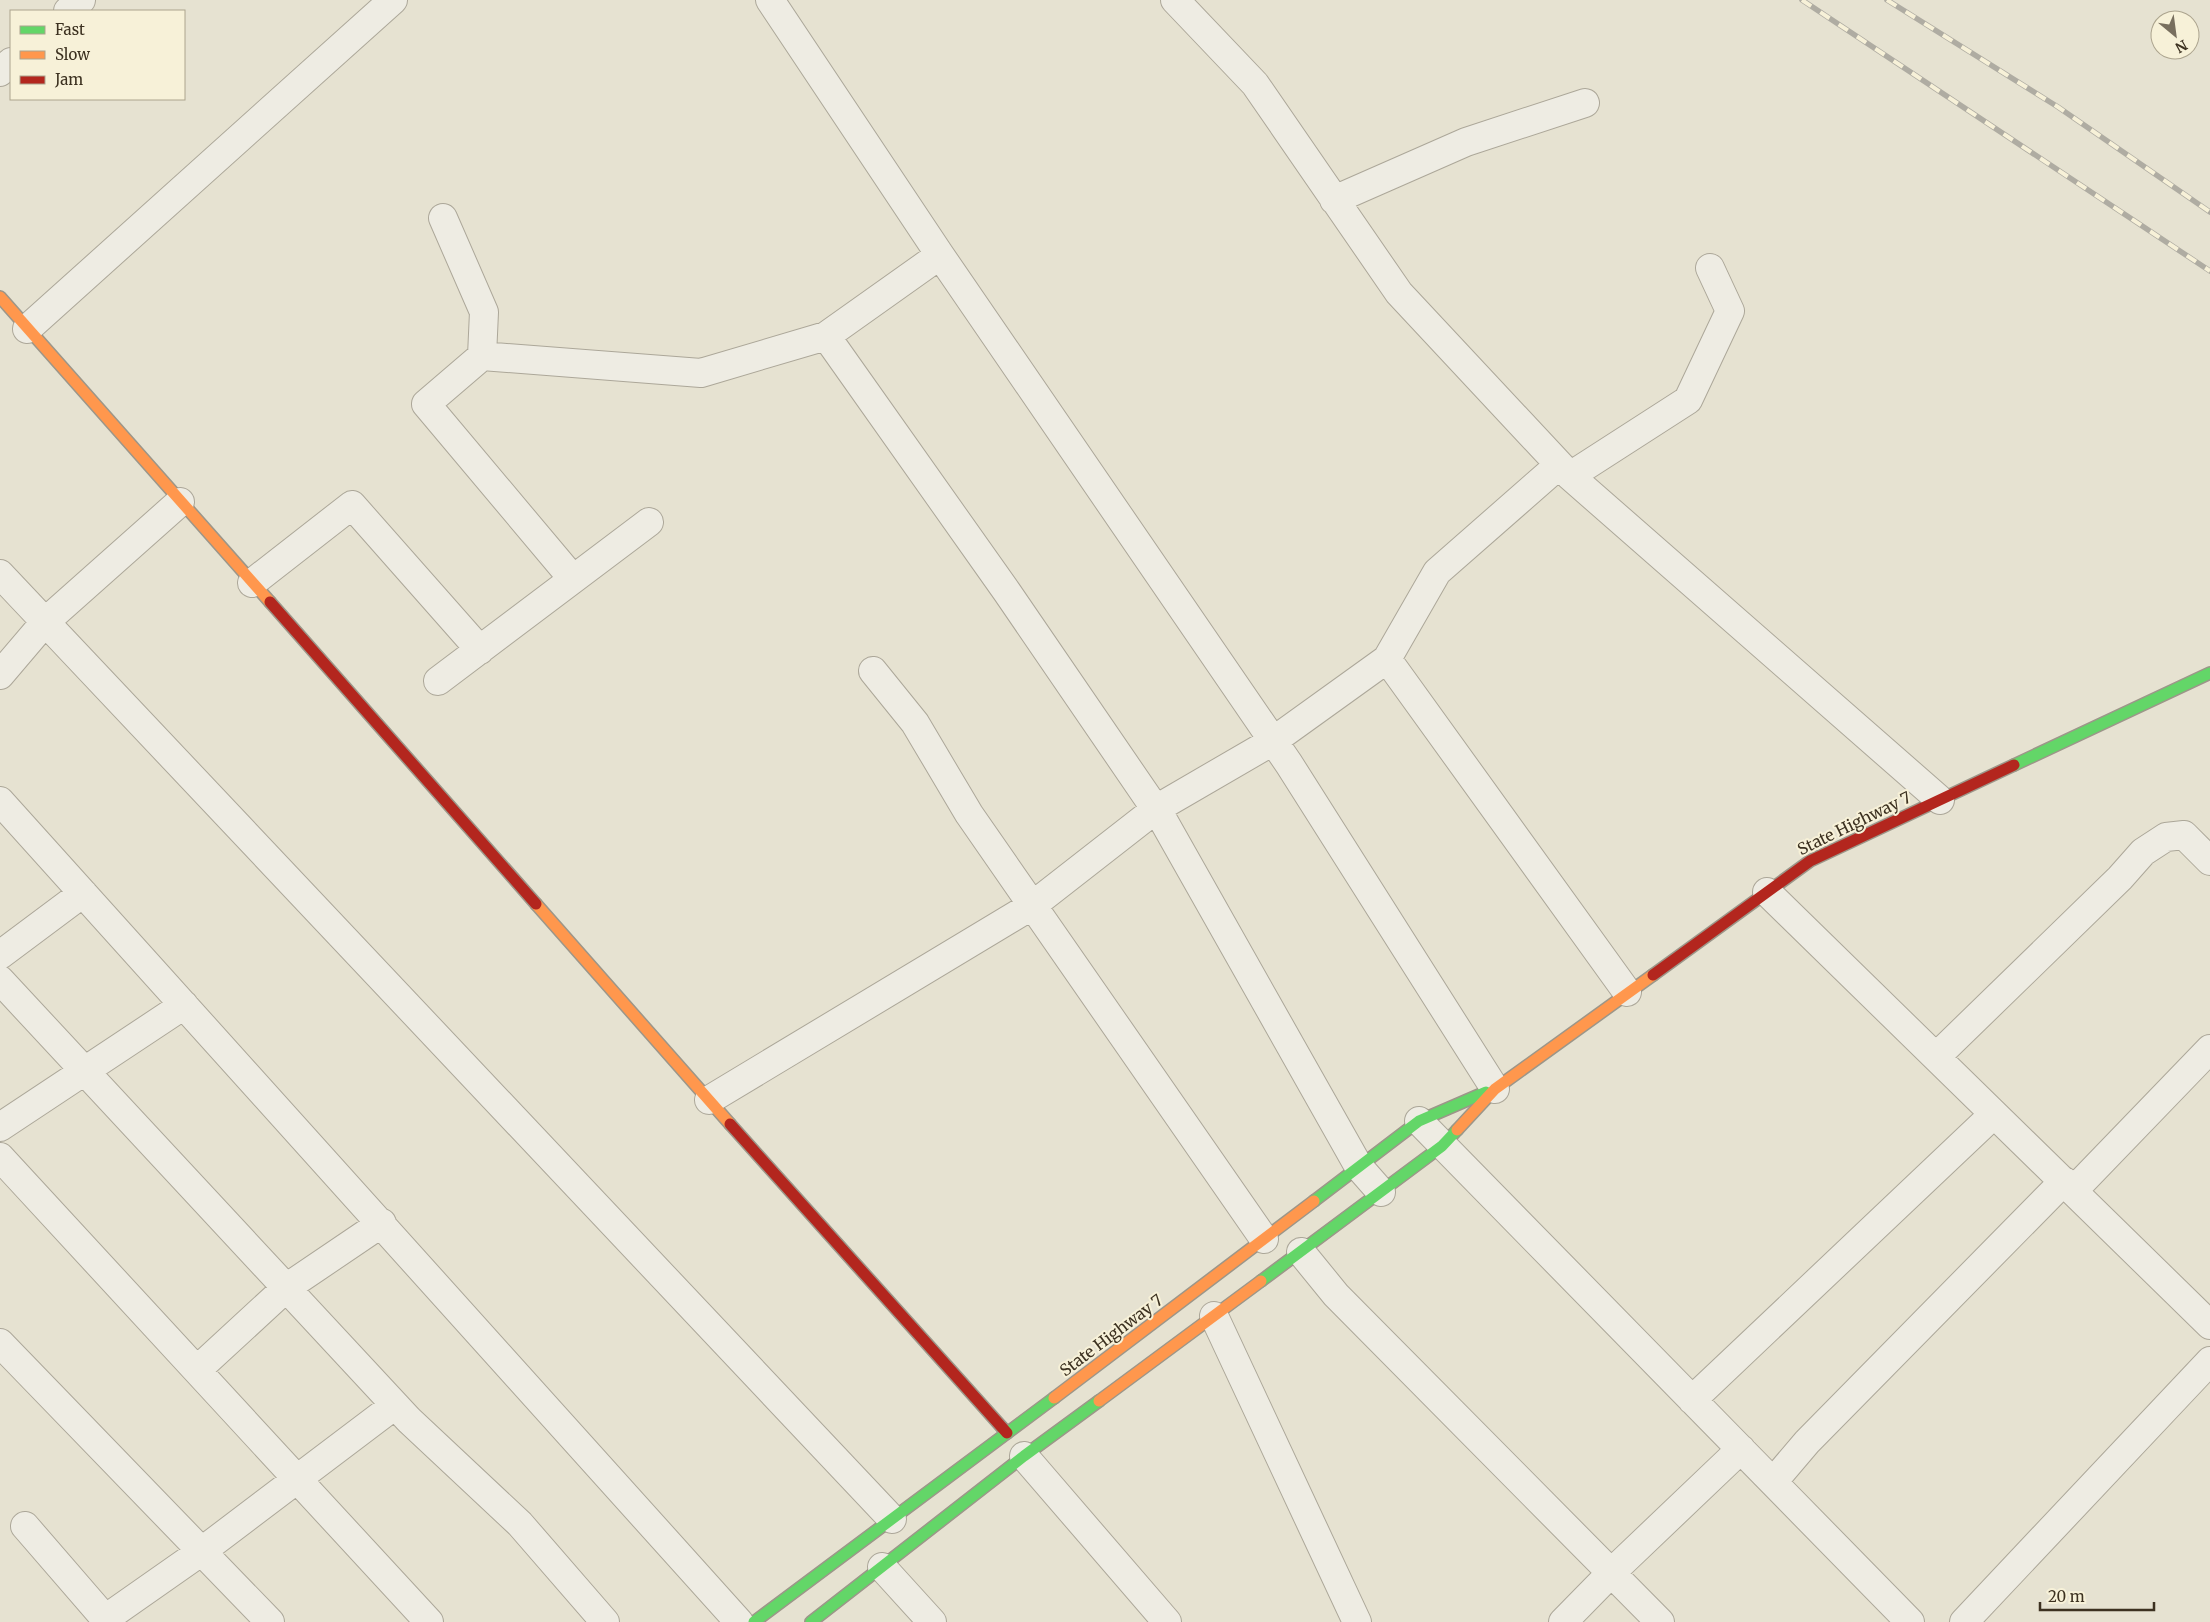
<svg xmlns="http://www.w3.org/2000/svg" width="2210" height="1622" font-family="Merriweather,serif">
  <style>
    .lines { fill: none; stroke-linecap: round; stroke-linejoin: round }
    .street-casing { stroke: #aca799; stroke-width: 30 }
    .fast-casing { stroke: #9c9689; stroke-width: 14 }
    .slow-casing { stroke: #9c9689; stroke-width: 14 }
    .jam-casing { stroke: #9c9689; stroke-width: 14 }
    .street { stroke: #eeece3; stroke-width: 28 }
    .fast { stroke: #63d668; stroke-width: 11 }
    .slow { stroke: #ff974d; stroke-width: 11 }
    .jam { stroke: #b3261e; stroke-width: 11 }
    .rail-casing { stroke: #afaca2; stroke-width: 5.5 }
    .rail { stroke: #f7f1d8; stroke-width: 4; stroke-dasharray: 11; stroke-linecap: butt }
    .labels { text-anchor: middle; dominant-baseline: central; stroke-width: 4; stroke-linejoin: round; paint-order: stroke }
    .street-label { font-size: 16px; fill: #3c3120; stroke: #f7f1d8 }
  </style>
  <rect width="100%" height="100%" fill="#e6e2d1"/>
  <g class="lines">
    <defs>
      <path id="street" d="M 770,0 L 940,255 L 1289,764 L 1495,1089
        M 1175,0 L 1255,84 L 1399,293 L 1570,476 L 1940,800
        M 68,11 L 81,0
        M 0,72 L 11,62
        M 1334,200 L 1466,142 L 1585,103
        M 443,218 L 484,312 L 482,356 L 701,373 L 826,336 L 940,255
        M 27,329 L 393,0
        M 826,336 L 1007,592 L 1163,820 L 1359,1167 L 1381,1192
        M 482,356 L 426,404 L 573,579
        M 1570,476 L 1688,400 L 1730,311 L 1710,268
        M 0,574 L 892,1519
        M 252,583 L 352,505 L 480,650
        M 1387,659 L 1627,992
        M 873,671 L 915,723 L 969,814 L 1264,1239
        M 0,675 L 45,622 L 180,502
        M 438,681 L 649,522
        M 0,801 L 739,1622
        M 1767,892 L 2210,1325
        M 0,955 L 83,893
        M 0,980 L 409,1420 L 520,1524 L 605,1622
        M 1936,1057 L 2120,878 L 2143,852 L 2166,837 L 2184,835 L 2210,861
        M 709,1100 L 1033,905 L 1156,809 L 1273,741 L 1387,659 L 1437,572 L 1559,465
        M 1419,1121 L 1910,1622
        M 0,1127 L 184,1005
        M 0,1157 L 429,1622
        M 2073,1191 L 2210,1049
        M 1301,1252 L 1336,1295 L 1660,1622
        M 1214,1316 L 1357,1622
        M 0,1343 L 270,1622
        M 197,1370 L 286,1288 L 382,1223
        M 1692,1400 L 1994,1114
        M 1024,1456 L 1167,1622
        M 1773,1482 L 1807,1442 L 2064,1181
        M 25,1526 L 108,1622
        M 882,1567 L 932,1622
        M 105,1619 L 202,1551 L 395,1405
        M 1563,1622 L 1612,1572 L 1741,1449
        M 1964,1622 L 2210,1361"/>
      <path id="fast" d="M 2014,765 L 2210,673
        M 1314,1201 L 1419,1121 L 1486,1092
        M 1261,1281 L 1442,1146 L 1457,1130
        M 754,1622 L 1054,1398
        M 811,1622 L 1024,1456 L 1099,1401"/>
      <path id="slow" d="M 0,297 L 270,602
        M 536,904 L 730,1124
        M 1457,1130 L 1495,1089 L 1653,975
        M 1054,1398 L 1314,1201
        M 1099,1401 L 1261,1281"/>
      <path id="jam" d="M 270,602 L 536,904
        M 1653,975 L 1810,861 L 2014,765
        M 730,1124 L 1007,1433"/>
    </defs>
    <!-- street casing -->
    <use href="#street" class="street-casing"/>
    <!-- fast casing -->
    <use href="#fast" class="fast-casing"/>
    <!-- slow casing -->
    <use href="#slow" class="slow-casing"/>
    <!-- jam casing -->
    <use href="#jam" class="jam-casing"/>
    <!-- street -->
    <use href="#street" class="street"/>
    <!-- fast -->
    <use href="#fast" class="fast"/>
    <!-- slow -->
    <use href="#slow" class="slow"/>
    <!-- jam -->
    <use href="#jam" class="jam"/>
    <defs>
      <path id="rail" d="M 1802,0 L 2210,271
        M 1887,0 L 2058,107 L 2210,212"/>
    </defs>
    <!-- rail casing -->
    <use href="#rail" class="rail-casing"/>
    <!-- rail -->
    <use href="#rail" class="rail"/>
  </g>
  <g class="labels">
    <!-- street labels -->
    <g class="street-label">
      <text transform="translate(1854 823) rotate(-26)">State Highway 7</text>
      <text transform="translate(1111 1335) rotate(-37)">State Highway 7</text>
    </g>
  </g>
  <!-- legend -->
  <rect x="10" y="10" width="175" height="90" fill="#f7f1d8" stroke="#aca48e"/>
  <rect x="20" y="26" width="25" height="8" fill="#63d668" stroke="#aca48e"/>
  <text x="55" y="35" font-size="15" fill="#3c3120">Fast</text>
  <rect x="20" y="51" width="25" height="8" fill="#ff974d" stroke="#aca48e"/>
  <text x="55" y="60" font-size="15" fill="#3c3120">Slow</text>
  <rect x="20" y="76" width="25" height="8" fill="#b3261e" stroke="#aca48e"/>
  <text x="55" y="85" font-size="15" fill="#3c3120">Jam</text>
  <!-- north arrow -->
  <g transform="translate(2175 35) rotate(151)"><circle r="24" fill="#f7f1d8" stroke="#aca48e"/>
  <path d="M0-4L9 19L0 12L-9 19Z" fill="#786f5e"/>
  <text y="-8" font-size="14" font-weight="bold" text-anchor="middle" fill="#3c3120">N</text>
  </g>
  <!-- scale -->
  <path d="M2040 1602v8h114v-8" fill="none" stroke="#3c3120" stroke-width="2.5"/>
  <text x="2048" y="1602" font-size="15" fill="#3c3120" stroke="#f7f1d8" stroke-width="4" paint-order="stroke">20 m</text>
</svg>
